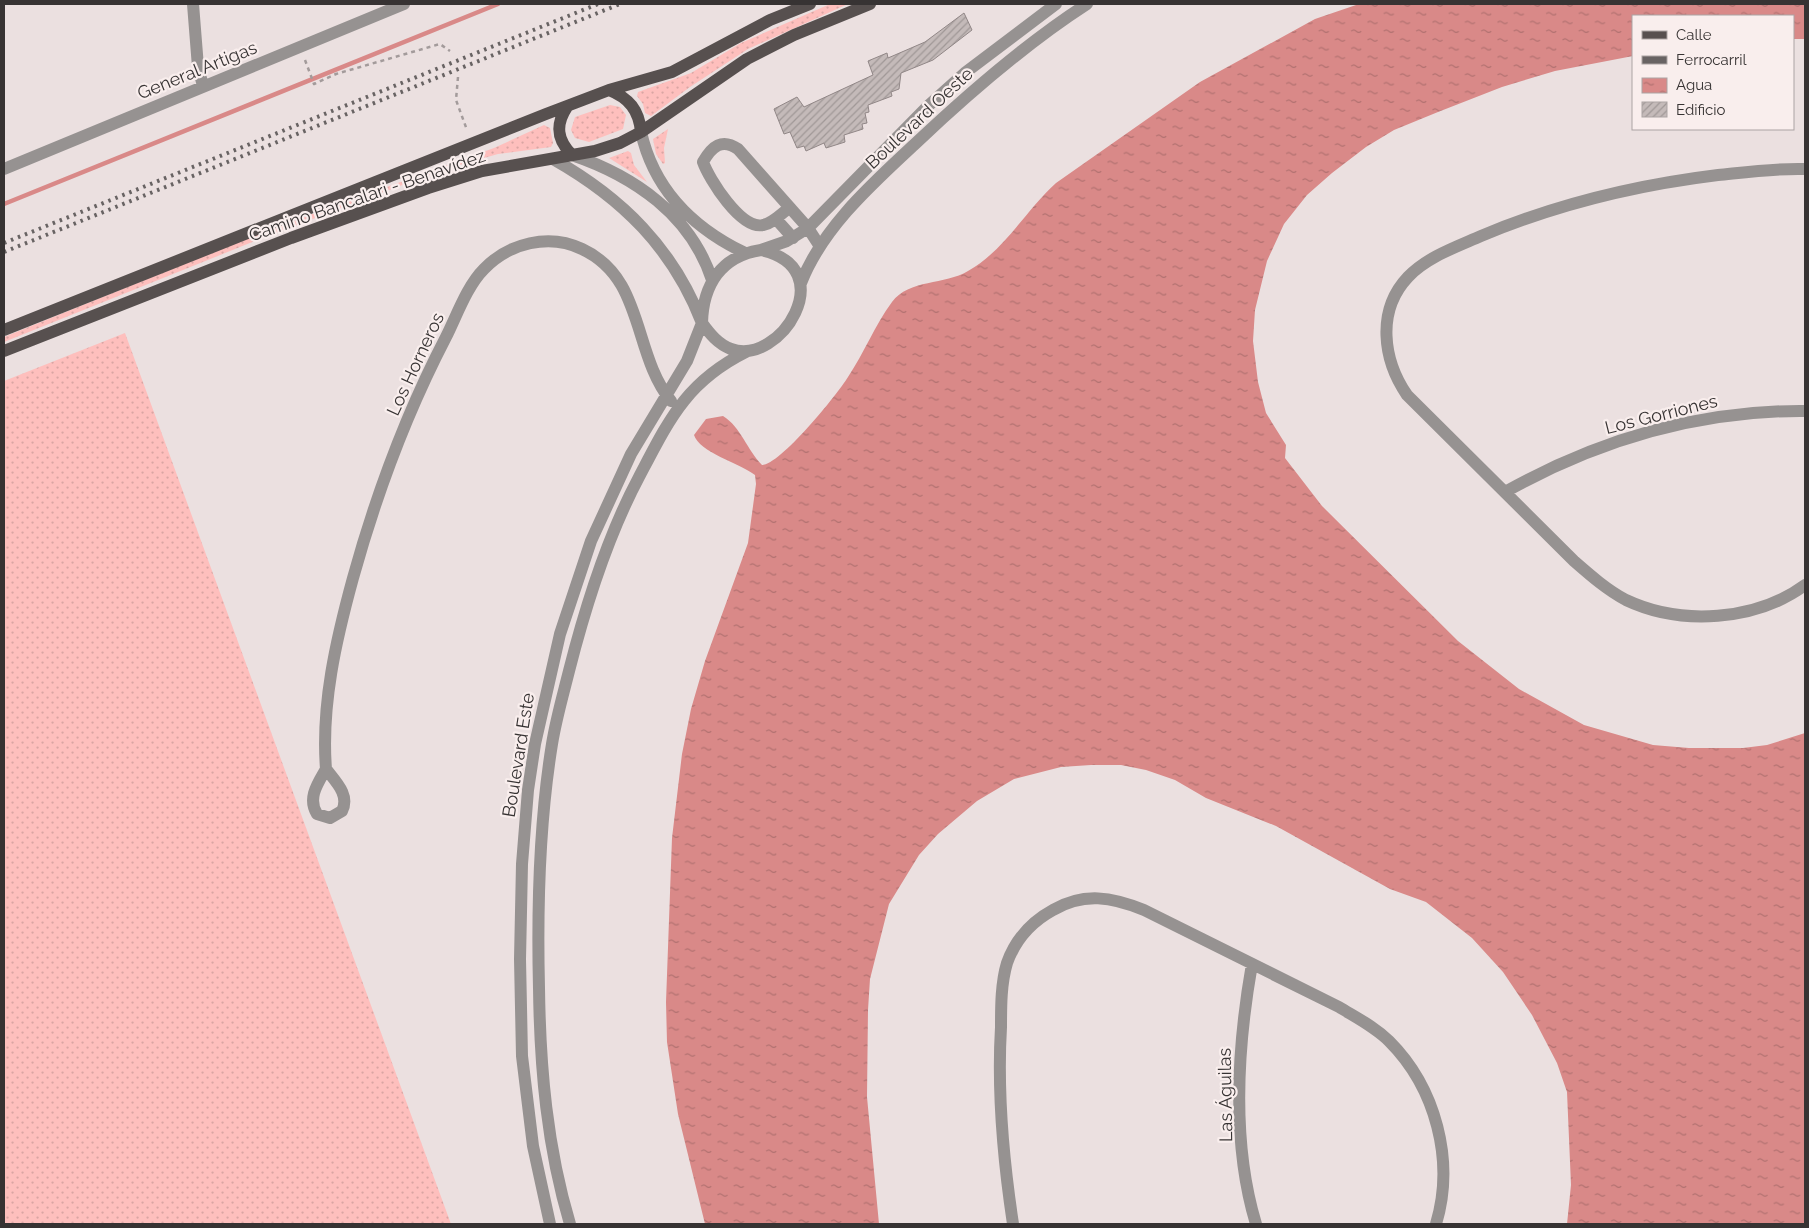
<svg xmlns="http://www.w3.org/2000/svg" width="1809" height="1228" font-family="Raleway,sans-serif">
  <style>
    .grass { fill: url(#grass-dots) }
    .water { fill: url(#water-ripples) }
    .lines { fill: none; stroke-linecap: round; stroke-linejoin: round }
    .stream { stroke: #d98988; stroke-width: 4.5 }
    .building { fill: url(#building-hatch); stroke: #918787 }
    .path { stroke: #a39b9b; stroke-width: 2.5; stroke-dasharray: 4 4; stroke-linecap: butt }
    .minor { stroke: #969291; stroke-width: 12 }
    .major { stroke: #57504f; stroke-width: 12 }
    .rail { stroke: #686363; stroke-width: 4; stroke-dasharray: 2.5 5; stroke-linecap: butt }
    .labels { text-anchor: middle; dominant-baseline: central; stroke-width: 4.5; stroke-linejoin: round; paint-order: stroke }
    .street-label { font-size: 18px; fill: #373333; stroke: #f9eeed }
  </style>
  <defs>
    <pattern id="grass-dots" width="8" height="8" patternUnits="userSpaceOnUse" patternTransform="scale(1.25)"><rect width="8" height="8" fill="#febfbd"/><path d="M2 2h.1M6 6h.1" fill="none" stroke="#daa5a3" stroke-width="1.8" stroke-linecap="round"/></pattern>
    <pattern id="water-ripples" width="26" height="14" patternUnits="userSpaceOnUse" patternTransform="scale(1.25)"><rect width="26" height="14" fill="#d98988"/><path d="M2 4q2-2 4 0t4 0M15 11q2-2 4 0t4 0" fill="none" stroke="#b17170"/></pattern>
    <pattern id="building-hatch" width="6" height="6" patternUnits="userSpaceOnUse" patternTransform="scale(1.25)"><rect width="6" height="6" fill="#c4bab9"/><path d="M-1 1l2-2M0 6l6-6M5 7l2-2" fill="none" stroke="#a09897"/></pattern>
  </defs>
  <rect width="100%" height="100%" fill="#ebe0e0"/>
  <!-- grass -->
  <path class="grass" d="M 830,4 L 848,4 L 748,49 L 690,87 L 651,116 L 645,113 L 643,104 L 637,96 L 638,92 L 691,73 L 741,43 Z
    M 610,105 L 620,107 L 626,115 L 623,129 L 589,142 L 575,138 L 571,130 L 575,117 Z
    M 544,125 L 550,128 L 553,143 L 551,147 L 498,154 L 442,170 L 265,237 L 4,342 L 4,337 L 263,232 L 494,148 Z
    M 668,129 L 664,148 L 665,163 L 663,164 L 656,154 L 653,139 Z
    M 628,151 L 631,153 L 634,165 L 647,182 L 609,158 Z
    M 125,333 L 451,1224 L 4,1224 L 4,381 Z"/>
  <!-- water -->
  <path class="water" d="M 1359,4 L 1805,4 L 1805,39 L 1793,39 L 1793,16 L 1633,16 L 1633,56 L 1555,71 L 1502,87 L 1438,112 L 1394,130 L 1366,147 L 1332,173 L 1307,195 L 1284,224 L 1267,261 L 1255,310 L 1253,341 L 1258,382 L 1266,413 L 1286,445 L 1285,458 L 1322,506 L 1458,641 L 1519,689 L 1584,725 L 1653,745 L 1689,748 L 1743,748 L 1767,745 L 1805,733 L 1805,1224 L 1567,1224 L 1571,1185 L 1567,1092 L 1557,1063 L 1532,1015 L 1503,972 L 1472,938 L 1426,902 L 1390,889 L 1276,826 L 1206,798 L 1175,780 L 1146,770 L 1121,765 L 1091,765 L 1061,767 L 1014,779 L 977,801 L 938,834 L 919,855 L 889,904 L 870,979 L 868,1010 L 867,1097 L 879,1224 L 705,1224 L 678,1114 L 667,1042 L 666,1002 L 672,838 L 682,754 L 691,709 L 705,661 L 748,543 L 756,484 L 755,475 C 739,463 699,452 694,435 L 706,419 L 723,416 C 741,427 747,450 762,465 C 780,465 837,395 848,377 C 864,353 875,325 892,302 C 909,279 945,285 968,271 C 1004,251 1026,210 1056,183 L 1200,82 L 1315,19 Z"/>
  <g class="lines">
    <!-- stream -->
    <path class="stream" d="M 4,204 L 498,4"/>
  </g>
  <!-- building -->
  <path class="building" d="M 964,13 L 972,30 L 933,60 L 901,73 L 899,89 L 891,92 L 892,96 L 868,105 L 869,112 L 865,113 L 867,123 L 862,124 L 863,129 L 844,135 L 845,142 L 826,148 L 824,143 L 806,151 L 804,146 L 797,148 L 790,132 L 784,134 L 774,109 L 797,97 L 804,107 L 873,75 L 868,61 L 887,53 L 888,58 L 925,42 Z"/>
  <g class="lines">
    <!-- path -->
    <path class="path" d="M 305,60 L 314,84 L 336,74 L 440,44 L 450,51
      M 458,77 L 456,100 L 467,130"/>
    <!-- minor -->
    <path class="minor" d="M 193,4 L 198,67 L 203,86
      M 641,132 C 654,190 693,228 745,253
      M 572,155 C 634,176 691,215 712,280
      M 4,169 L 404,4
      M 1805,169 C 1776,168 1747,172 1718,175 C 1636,185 1557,204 1481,236 C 1456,247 1427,257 1408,277 C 1376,311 1383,360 1407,395 L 1574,561 C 1590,575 1607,590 1626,600 C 1681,626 1756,621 1805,585
      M 789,208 C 781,214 773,223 763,225 C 741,230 709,179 703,162 C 712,146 722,138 738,149 L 808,228 L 819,245
      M 776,219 L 793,238
      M 761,250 L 787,241 L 808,228 L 928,106 L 966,72 L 1056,4
      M 761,250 C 843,268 780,367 731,349 C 718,344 710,334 702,323 C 703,285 721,256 761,250 Z
      M 801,283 C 823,227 872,184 916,143 C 969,93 1025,44 1087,4
      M 1505,492 C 1598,440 1699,410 1805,411
      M 326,769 C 321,705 336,640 353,578 C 376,495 406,414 446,337 C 457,315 467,286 484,269 C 509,243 549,233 582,249 C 645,278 632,353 671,401
      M 326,769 C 336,782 350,795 342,811 L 330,818 L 317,814 C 307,798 318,783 326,769 Z
      M 1252,964 C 1237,1049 1231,1141 1256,1224
      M 550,1224 L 533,1146 L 522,1056 L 520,959 L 522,864 L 528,790 L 535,744 L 560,634 L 591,541 L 631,454 L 687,361 L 702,323 C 673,248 622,198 553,159
      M 570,1224 C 547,1147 540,1068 539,988 C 537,907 539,824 552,744 C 556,719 563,695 569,671 C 586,604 607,537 639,477 C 669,420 686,382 746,352
      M 1013,1224 C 1003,1158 997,1094 1001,1027 C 1001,1006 1001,983 1007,963 C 1016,938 1031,922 1053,910 C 1084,892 1112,897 1144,910 L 1339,1007 C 1357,1018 1375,1027 1389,1041 C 1436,1088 1455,1161 1436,1224"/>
    <!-- major -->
    <path class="major" d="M 609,90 C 629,98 639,110 641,132
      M 567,107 C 555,125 557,140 572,155
      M 4,330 L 546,114 L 609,90 L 672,72 L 770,20 L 810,4
      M 4,351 L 291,238 L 428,188 L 482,171 L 595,151 L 620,143 L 641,132 L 747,59 L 794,35 L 870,4"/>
    <!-- rail -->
    <path class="rail" d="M 4,243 L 598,4
      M 4,252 L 620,4"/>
  </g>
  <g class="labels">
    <!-- street labels -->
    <g class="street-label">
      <text transform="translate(197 70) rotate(-22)">General Artigas</text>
      <text transform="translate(919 118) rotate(-43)">Boulevard Oeste</text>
      <text transform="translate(367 195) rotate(-19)">Camino Bancalari - Benavídez</text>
      <text transform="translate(415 364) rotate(-65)">Los Horneros</text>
      <text transform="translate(1661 414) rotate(-14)">Los Gorriones</text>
      <text transform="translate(518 755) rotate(-81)">Boulevard Este</text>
      <text transform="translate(1225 1095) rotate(-91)">Las Águilas</text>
    </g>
  </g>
  <!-- border -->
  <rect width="1809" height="1228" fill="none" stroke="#373333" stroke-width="10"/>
  <!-- legend -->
  <rect x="1632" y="15" width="162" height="115" fill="#f9eeed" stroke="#aba3a3"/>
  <rect x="1642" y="31" width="25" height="8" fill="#57504f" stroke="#aba3a3"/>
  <text x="1676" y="40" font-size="15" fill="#373333">Calle</text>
  <rect x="1642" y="56" width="25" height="8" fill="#686363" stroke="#aba3a3"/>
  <text x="1676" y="65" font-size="15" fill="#373333">Ferrocarril</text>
  <rect x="1642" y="78" width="25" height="15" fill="url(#water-ripples)" stroke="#aba3a3"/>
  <text x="1676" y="90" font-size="15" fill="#373333">Agua</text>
  <rect x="1642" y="102" width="25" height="15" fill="url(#building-hatch)" stroke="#aba3a3"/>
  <text x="1676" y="115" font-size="15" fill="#373333">Edificio</text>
</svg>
